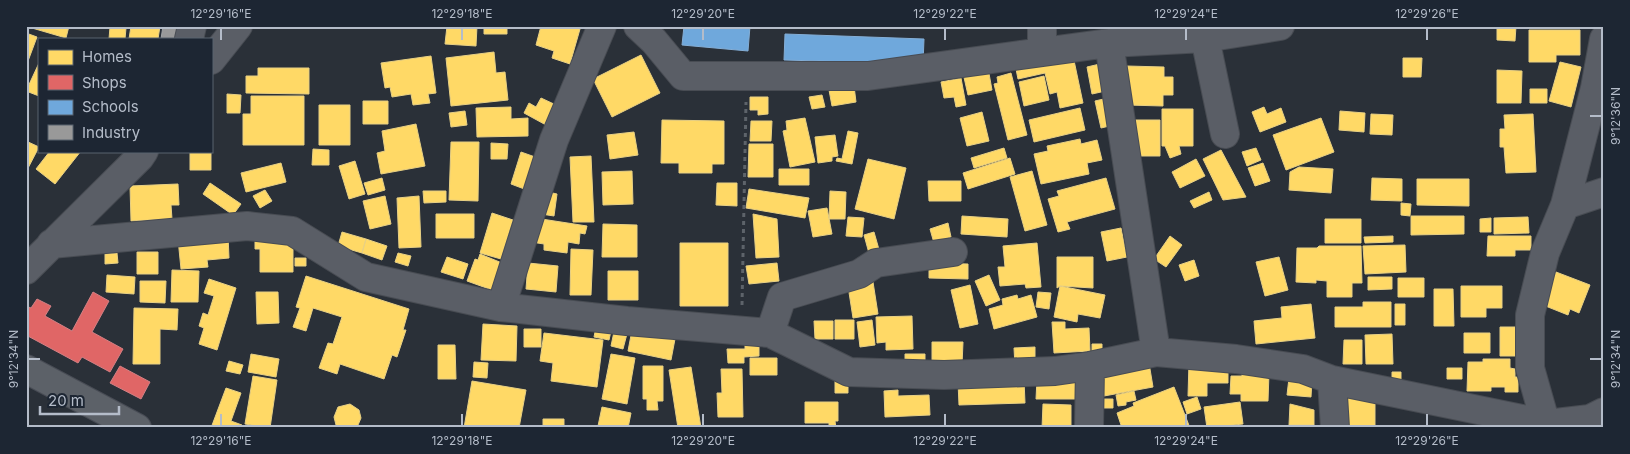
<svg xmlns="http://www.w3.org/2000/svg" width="1630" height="454" font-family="Inter,sans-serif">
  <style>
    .homes { fill: #ffd966; stroke: #e8d084 }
    .shops { fill: #e06666; stroke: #d38084 }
    .schools { fill: #6fa8dc; stroke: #84aed6 }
    .industry { fill: #999; stroke: #a1a4a7 }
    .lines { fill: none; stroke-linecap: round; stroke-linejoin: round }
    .minor-casing { stroke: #484c53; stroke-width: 30 }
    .primary-casing { stroke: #484c55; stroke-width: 30 }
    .path { stroke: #5d636a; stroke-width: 3; stroke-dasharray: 4 4; stroke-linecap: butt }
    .minor { stroke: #5a5e66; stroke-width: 28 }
    .primary { stroke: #5c6168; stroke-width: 28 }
    .ticks { fill: none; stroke: #b4bcc9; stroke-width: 2 }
    .neatline { fill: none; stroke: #b4bcc9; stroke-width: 2 }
    .ticks-label { font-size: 12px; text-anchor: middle; fill: #b4bcc9 }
  </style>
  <rect width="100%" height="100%" fill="#2a3038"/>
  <!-- homes -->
  <path class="homes" d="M 33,26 L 69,26 L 66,38 L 32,28 Z
    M 131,26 L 160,26 L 158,39 L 129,39 Z
    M 447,26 L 477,26 L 476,46 L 445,44 Z
    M 484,26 L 507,26 L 507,34 L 484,34 Z
    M 541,26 L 572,26 L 580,29 L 570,64 L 552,58 L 554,51 L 536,45 Z
    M 1497,26 L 1516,26 L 1515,41 L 1497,40 Z
    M 110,27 L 126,28 L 125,39 L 109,39 Z
    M 1529,30 L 1580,30 L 1580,55 L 1556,55 L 1556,62 L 1529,62 Z
    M 26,33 L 37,37 L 28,61 L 26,61 Z
    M 1072,51 L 1083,103 L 1060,108 L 1057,92 L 1050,94 L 1045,73 L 1018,79 L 1015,64 Z
    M 494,52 L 496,73 L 505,72 L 508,100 L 451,106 L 446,58 Z
    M 641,55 L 660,93 L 612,117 L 593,79 Z
    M 431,56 L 436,93 L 428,94 L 430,103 L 413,105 L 411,94 L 392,97 L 390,87 L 385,88 L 381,63 Z
    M 1403,58 L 1422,58 L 1421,77 L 1403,77 Z
    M 1560,62 L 1581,67 L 1571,107 L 1549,101 Z
    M 39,63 L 39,96 L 26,91 Z
    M 1104,63 L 1110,90 L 1092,94 L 1087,67 Z
    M 1127,66 L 1164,67 L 1164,77 L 1173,77 L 1173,95 L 1163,95 L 1163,106 L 1127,105 Z
    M 258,68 L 309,68 L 309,94 L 246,93 L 246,76 L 258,76 Z
    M 988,68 L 992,90 L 968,95 L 963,73 Z
    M 1497,70 L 1522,71 L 1521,103 L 1497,103 Z
    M 1011,73 L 1027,135 L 1008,140 L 994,84 L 998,83 L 997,77 Z
    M 1044,76 L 1049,100 L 1024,106 L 1019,82 Z
    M 961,78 L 966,105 L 956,107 L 954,97 L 944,98 L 941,82 Z
    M 854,86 L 856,102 L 832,106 L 829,90 Z
    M 1530,89 L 1547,89 L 1547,103 L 1530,103 Z
    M 227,94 L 241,95 L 240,113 L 227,113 Z
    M 822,95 L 825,107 L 812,109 L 809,97 Z
    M 251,96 L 304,96 L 304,145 L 243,145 L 243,114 L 251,114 Z
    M 750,97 L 768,97 L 768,114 L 758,115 L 758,110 L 750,110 Z
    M 1112,97 L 1118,124 L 1101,128 L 1095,101 Z
    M 541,98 L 556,105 L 546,125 L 524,113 L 529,103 L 536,107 Z
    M 363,101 L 388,101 L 388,124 L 363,124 Z
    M 319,105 L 350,105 L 350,145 L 319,145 Z
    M 511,107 L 511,119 L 528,118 L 528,136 L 477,137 L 476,108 Z
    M 1264,107 L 1267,114 L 1281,108 L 1286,122 L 1260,132 L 1252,112 Z
    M 1080,108 L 1085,130 L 1034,142 L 1029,120 Z
    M 1162,109 L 1193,109 L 1193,146 L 1179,146 L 1181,154 L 1170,158 L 1165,146 L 1162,146 Z
    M 465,111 L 467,125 L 451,127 L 449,113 Z
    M 1340,111 L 1365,113 L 1364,132 L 1339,130 Z
    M 982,112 L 989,141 L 967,146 L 960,118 Z
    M 1371,114 L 1393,115 L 1392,135 L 1370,134 Z
    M 1533,114 L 1536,172 L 1506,173 L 1504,147 L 1500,147 L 1500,129 L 1505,129 L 1504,115 Z
    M 805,118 L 815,162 L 790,167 L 783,131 L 787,130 L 786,121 Z
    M 1321,118 L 1334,152 L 1286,170 L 1273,135 Z
    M 662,120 L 724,121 L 724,164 L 712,164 L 712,173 L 679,173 L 679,163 L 661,163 Z
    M 1129,120 L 1160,120 L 1160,156 L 1129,156 Z
    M 751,121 L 772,121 L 771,141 L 750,141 Z
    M 416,124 L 425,166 L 381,174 L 377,153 L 385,151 L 382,131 Z
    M 848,131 L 858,133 L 852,164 L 836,161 L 837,158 L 842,159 Z
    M 634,132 L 638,155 L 610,159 L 607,135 Z
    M 835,135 L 838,156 L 832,157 L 832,161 L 818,163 L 815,137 Z
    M 1080,139 L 1081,144 L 1097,140 L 1102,160 L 1087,163 L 1089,174 L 1041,184 L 1034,154 L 1048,151 L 1047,146 Z
    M 26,141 L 39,147 L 26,172 Z
    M 211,142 L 211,170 L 190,170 L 190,151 L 211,151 Z
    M 451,142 L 479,142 L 478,201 L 449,200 Z
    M 491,143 L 508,144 L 507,159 L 491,159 Z
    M 749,144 L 773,144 L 773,177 L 748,177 Z
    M 1004,148 L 1007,158 L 974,168 L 971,158 Z
    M 1256,148 L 1261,160 L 1247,166 L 1242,152 Z
    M 313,149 L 329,150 L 329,165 L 312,165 Z
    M 1221,150 L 1246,197 L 1223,200 L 1203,159 Z
    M 50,151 L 81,151 L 55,184 L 36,169 Z
    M 521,152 L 538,158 L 527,190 L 511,184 Z
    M 591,156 L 594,222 L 573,222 L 570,157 Z
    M 1010,158 L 1015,174 L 968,189 L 963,173 Z
    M 868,159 L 906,168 L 894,219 L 855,209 Z
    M 1196,159 L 1205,176 L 1180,188 L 1172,172 Z
    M 355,161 L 365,194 L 349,199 L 339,166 Z
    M 281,163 L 286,182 L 246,192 L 241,173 Z
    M 1263,163 L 1270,181 L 1255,186 L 1248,168 Z
    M 1299,167 L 1333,169 L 1331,193 L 1289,190 L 1290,172 Z
    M 779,169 L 809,169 L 809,185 L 779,185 Z
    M 632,171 L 633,204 L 603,205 L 602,172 Z
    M 1032,171 L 1047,225 L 1025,231 L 1010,177 Z
    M 382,178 L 385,190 L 368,195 L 364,183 Z
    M 1106,178 L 1115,209 L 1067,222 L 1070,229 L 1058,232 L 1048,199 L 1059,196 L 1057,191 Z
    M 1372,178 L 1402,179 L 1402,201 L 1371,200 Z
    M 1417,179 L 1469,179 L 1469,206 L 1417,205 Z
    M 928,181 L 961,181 L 961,201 L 929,201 Z
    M 210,183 L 241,204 L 233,215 L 203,194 Z
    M 717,183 L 737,183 L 737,206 L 716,205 Z
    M 178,184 L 179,205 L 171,205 L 172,219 L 131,221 L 130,186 Z
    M 749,189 L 809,198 L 805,218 L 746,208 Z
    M 265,190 L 272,201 L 260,208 L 253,196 Z
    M 423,191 L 446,191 L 446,202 L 424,203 Z
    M 544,191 L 557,194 L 554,216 L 541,214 Z
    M 830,191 L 846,192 L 845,219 L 829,219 Z
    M 1209,192 L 1212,200 L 1194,208 L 1190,201 Z
    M 385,196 L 391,224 L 370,229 L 363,201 Z
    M 419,196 L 421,247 L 399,248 L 397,198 Z
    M 1401,203 L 1411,204 L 1410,216 L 1401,215 Z
    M 827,208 L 832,234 L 813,237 L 808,211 Z
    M 492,213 L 513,220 L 501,259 L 480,253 Z
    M 436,214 L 474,214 L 474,238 L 436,238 Z
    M 753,214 L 777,219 L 779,257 L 756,258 Z
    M 962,216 L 1008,219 L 1007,237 L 961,234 Z
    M 1411,216 L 1464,216 L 1464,234 L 1411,235 Z
    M 848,217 L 864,218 L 862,237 L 846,236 Z
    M 1528,217 L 1529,233 L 1494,234 L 1494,218 Z
    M 535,218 L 587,226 L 585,234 L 580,233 L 579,244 L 568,242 L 567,253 L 544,250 L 544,244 L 531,242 Z
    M 1491,218 L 1491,232 L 1480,232 L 1480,219 Z
    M 1325,219 L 1361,219 L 1361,243 L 1325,243 Z
    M 948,223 L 951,237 L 934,243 L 930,229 Z
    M 603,224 L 637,225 L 637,257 L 602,257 Z
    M 1121,228 L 1127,257 L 1107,261 L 1101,232 Z
    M 342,232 L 366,239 L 362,253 L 338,246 Z
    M 874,232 L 880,253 L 870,257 L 864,235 Z
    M 228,235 L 229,258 L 207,260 L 208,267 L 181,269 L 178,239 Z
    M 255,235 L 278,235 L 278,244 L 293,244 L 293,272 L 260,272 L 260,249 L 255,249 Z
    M 1170,236 L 1182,245 L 1166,267 L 1154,259 Z
    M 1393,236 L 1393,242 L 1365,243 L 1364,237 Z
    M 1488,236 L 1531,236 L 1531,250 L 1515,250 L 1515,256 L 1487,256 Z
    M 366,239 L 387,246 L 382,260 L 362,253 Z
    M 680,243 L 728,243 L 728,306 L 680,306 Z
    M 1037,243 L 1041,287 L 1026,288 L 1025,284 L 1000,286 L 998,267 L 1005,267 L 1003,246 Z
    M 1405,245 L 1406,272 L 1365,274 L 1363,246 Z
    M 1319,246 L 1361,246 L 1362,283 L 1352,283 L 1352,297 L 1327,297 L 1327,281 L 1316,280 L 1316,283 L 1296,282 L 1297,248 L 1317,248 Z
    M 571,249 L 593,250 L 591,295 L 570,295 Z
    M 137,252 L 158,252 L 158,274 L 137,274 Z
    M 117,253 L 118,263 L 105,264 L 105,254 Z
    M 398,253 L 411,256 L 408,266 L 395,262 Z
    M 480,254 L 502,263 L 492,290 L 467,281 L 475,259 L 478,260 Z
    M 447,257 L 468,264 L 463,279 L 441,272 Z
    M 1057,257 L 1093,257 L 1093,288 L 1060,286 L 1057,288 Z
    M 1279,257 L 1288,290 L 1265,296 L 1256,262 Z
    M 295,258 L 306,258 L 306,266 L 295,266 Z
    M 1194,260 L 1199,276 L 1185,281 L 1179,265 Z
    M 528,263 L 558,266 L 556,292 L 526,289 Z
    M 777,263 L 779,281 L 749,284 L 746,266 Z
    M 929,263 L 968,264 L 968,279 L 929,278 Z
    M 172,270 L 199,271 L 198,302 L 171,302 Z
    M 608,271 L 638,271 L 638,300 L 608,300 Z
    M 1556,272 L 1590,285 L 1579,313 L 1570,309 L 1568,315 L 1543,305 Z
    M 107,275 L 135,277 L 134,294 L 106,292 Z
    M 989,275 L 1000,300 L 986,306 L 975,281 Z
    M 306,276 L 409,309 L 403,330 L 406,330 L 397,357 L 392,355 L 384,379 L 340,364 L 337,374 L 319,368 L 328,343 L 333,344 L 342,317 L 313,308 L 306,331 L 293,327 L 300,308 L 296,307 Z
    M 1368,277 L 1392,277 L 1392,289 L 1368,290 Z
    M 1398,278 L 1424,278 L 1424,297 L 1398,297 Z
    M 209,279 L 236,288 L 217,350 L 199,344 L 204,328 L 199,326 L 203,313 L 208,315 L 214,296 L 204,293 Z
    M 140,281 L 166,281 L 165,303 L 140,302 Z
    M 873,282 L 878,314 L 853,318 L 848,286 Z
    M 970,285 L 978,324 L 960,328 L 951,290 Z
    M 1060,286 L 1105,295 L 1100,318 L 1078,314 L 1077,322 L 1054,317 Z
    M 1461,286 L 1502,286 L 1502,308 L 1486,308 L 1486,317 L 1461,317 Z
    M 1434,289 L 1453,289 L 1454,326 L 1434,326 Z
    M 256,292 L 278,292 L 279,323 L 257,324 Z
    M 1038,292 L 1051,293 L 1049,309 L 1036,307 Z
    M 1017,295 L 1018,299 L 1031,295 L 1037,317 L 994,329 L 989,309 L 1003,305 L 1002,299 Z
    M 1363,302 L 1391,302 L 1391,327 L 1335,327 L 1335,307 L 1363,307 Z
    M 1311,304 L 1315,338 L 1256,344 L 1254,321 L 1282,318 L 1281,307 Z
    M 1395,304 L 1405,304 L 1405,325 L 1395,325 Z
    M 134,308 L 178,309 L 177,330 L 160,329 L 160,364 L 133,364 Z
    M 912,316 L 913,349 L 886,350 L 886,342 L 877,343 L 876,317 Z
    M 835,320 L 854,320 L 854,339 L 835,339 Z
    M 872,320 L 875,345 L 860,347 L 857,322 Z
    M 814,321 L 833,321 L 833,339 L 815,339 Z
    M 1052,322 L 1065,322 L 1065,329 L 1089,328 L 1090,351 L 1054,353 Z
    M 483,324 L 517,326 L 516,361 L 481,360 Z
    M 596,327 L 611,331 L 609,340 L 594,337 Z
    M 615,327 L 628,330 L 623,349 L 611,346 Z
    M 1500,327 L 1521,327 L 1521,356 L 1500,356 Z
    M 524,329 L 541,329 L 541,347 L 524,347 Z
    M 632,330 L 675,339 L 671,360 L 628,351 Z
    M 544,333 L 603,340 L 597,387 L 551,381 L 553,363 L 540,361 Z
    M 1464,333 L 1490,333 L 1490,353 L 1464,353 Z
    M 1392,334 L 1393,364 L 1366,364 L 1365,335 Z
    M 1344,340 L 1362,340 L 1362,364 L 1343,364 Z
    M 932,342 L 963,342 L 962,365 L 932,364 Z
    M 745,344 L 759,344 L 759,356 L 744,357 L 744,363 L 728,363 L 727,349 L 745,349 Z
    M 1092,344 L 1102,344 L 1102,354 L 1092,353 Z
    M 438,345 L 455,345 L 456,379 L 438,379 Z
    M 1035,347 L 1035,365 L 1015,366 L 1014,348 Z
    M 251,354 L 279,359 L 276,377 L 248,372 Z
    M 611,354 L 635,358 L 627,404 L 602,399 Z
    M 905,354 L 925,354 L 925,363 L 905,362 Z
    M 750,358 L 777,358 L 777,375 L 750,375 Z
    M 1483,359 L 1510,359 L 1510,368 L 1515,369 L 1515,377 L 1518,377 L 1518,392 L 1505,392 L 1505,387 L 1491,387 L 1491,391 L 1467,391 L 1468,362 L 1483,362 Z
    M 229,361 L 243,365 L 240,374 L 226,371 Z
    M 474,362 L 488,363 L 487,378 L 473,377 Z
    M 1189,362 L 1228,363 L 1228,383 L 1207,383 L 1207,396 L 1188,396 Z
    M 1149,363 L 1153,387 L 1104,396 L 1099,368 Z
    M 643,366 L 663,366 L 663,401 L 657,401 L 658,410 L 647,410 L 647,399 L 643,399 Z
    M 691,367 L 701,428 L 678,428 L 669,370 Z
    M 1447,368 L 1462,368 L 1462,379 L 1447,379 Z
    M 721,369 L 742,369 L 743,417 L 718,417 L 717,393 L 722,393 Z
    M 1242,372 L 1269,373 L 1268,401 L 1241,401 L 1241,394 L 1230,394 L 1231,376 L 1242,376 Z
    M 1392,372 L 1401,372 L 1401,382 L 1392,382 Z
    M 253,376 L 277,380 L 270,428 L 245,424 Z
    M 1289,378 L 1312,380 L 1311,397 L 1287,395 Z
    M 1037,379 L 1082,379 L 1082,399 L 1036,399 Z
    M 848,380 L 848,393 L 835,393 L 835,381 Z
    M 1024,380 L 1025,403 L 959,405 L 958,382 Z
    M 472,381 L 526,390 L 519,428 L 464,428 Z
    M 1174,387 L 1190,428 L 1122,428 L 1117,413 L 1134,406 L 1133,403 Z
    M 226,388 L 241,393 L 231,421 L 242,425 L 241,428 L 211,428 Z
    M 898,390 L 898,396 L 929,395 L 930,415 L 885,417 L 884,391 Z
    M 1134,391 L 1136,400 L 1126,402 L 1126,405 L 1118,406 L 1116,395 Z
    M 1197,397 L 1201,409 L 1187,414 L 1183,402 Z
    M 1344,397 L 1375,397 L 1375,428 L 1348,428 Z
    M 1101,399 L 1113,399 L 1113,408 L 1101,408 Z
    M 805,402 L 838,402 L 838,421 L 835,421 L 836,428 L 829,428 L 829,423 L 805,423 Z
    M 1240,402 L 1243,424 L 1207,428 L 1204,407 Z
    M 350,404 L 359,410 L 361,418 L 358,425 L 356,428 L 341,428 L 336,425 L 334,417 L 338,407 Z
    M 1043,404 L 1071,405 L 1071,428 L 1042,428 Z
    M 1290,404 L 1314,410 L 1314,425 L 1289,425 Z
    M 602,407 L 631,413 L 628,428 L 598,426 Z
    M 543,419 L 564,419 L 564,428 L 543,428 Z"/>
  <!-- shops -->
  <path class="shops" d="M 93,292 L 109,301 L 92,332 L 123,349 L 110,372 L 82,357 L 78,363 L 26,335 L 26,306 L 31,308 L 37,299 L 51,306 L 45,316 L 72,331 Z
    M 120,366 L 150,382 L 141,399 L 110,383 Z"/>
  <!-- schools -->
  <path class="schools" d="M 684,26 L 750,26 L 748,51 L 682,45 Z
    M 785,34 L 924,39 L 923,64 L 784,60 Z"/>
  <!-- industry -->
  <path class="industry" d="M 163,26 L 183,30 L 181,39 L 161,39 Z"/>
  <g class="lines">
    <defs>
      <path id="minor" d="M 638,26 L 654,41 L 683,76 L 868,76 L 1109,43 L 1205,38 L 1280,26
        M 1042,26 L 1042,52
        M 1205,38 L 1225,134
        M 189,39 L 192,26
        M 1109,43 L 1156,352
        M 211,60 L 238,26
        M 1565,205 L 1604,192
        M 51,244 L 247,226 L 292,231 L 366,277 L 501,307 L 627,321 L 770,333 L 849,372 L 944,375 L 1055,371 L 1090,366 L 1156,352 L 1236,359 L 1303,369 L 1332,380 L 1547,424 L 1590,419 L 1604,412
        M 26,270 L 140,157 L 144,151
        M 501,307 L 554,140 L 602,26
        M 770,333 L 782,297 L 859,274 L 876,263 L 953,252
        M 1332,380 L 1335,428
        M 1089,428 L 1090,366
        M 1547,428 L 1530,368 L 1530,315 L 1545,253 L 1565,205 L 1595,88 L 1604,39"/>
      <path id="primary" d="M 26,369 L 137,428"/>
    </defs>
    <!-- minor casing -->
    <use href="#minor" class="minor-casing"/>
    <!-- primary casing -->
    <use href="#primary" class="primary-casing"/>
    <!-- path -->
    <path class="path" d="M 742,305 L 746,102"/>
    <!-- minor -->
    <use href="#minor" class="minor"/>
    <!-- primary -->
    <use href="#primary" class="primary"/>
  </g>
  <!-- ticks -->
  <path class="ticks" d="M 221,28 L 221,40M 462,28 L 462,40M 703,28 L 703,40M 945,28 L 945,40M 1186,28 L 1186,40M 1427,28 L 1427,40M 1590,116 L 1602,116M 28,359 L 40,359M 1590,359 L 1602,359M 221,414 L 221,426M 462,414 L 462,426M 703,414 L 703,426M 945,414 L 945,426M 1186,414 L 1186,426M 1427,414 L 1427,426"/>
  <!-- border -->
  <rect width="1630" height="454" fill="none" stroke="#1d2633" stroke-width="55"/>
  <!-- legend -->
  <rect x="38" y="38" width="175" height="115" fill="#1d2633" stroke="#59626f"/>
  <rect x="48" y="50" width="25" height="15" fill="#ffd966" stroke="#59626f"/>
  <text x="82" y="62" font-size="15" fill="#b4bcc9">Homes</text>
  <rect x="48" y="75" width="25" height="15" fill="#e06666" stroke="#59626f"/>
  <text x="82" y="88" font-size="15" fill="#b4bcc9">Shops</text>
  <rect x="48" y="100" width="25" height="15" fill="#6fa8dc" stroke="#59626f"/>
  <text x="82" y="112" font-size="15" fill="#b4bcc9">Schools</text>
  <rect x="48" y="125" width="25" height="15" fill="#999999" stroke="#59626f"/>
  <text x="82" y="138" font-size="15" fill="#b4bcc9">Industry</text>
  <!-- scale -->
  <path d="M40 406v8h79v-8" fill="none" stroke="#b4bcc9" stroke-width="2.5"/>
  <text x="48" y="406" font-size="15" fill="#b4bcc9" stroke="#1d2633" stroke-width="4" paint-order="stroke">20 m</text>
  <rect x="28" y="28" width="1574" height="398" class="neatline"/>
  <g class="ticks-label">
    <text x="221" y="18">12°29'16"E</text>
    <text x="462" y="18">12°29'18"E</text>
    <text x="703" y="18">12°29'20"E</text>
    <text x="945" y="18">12°29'22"E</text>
    <text x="1186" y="18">12°29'24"E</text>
    <text x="1427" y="18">12°29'26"E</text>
    <text transform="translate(1616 116) rotate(-90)" y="4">9°12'36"N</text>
    <text transform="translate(14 359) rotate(-90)" y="4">9°12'34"N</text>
    <text transform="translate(1616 359) rotate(-90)" y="4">9°12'34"N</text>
    <text x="221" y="445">12°29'16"E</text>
    <text x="462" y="445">12°29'18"E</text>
    <text x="703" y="445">12°29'20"E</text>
    <text x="945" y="445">12°29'22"E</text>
    <text x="1186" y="445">12°29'24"E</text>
    <text x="1427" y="445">12°29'26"E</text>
  </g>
</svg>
